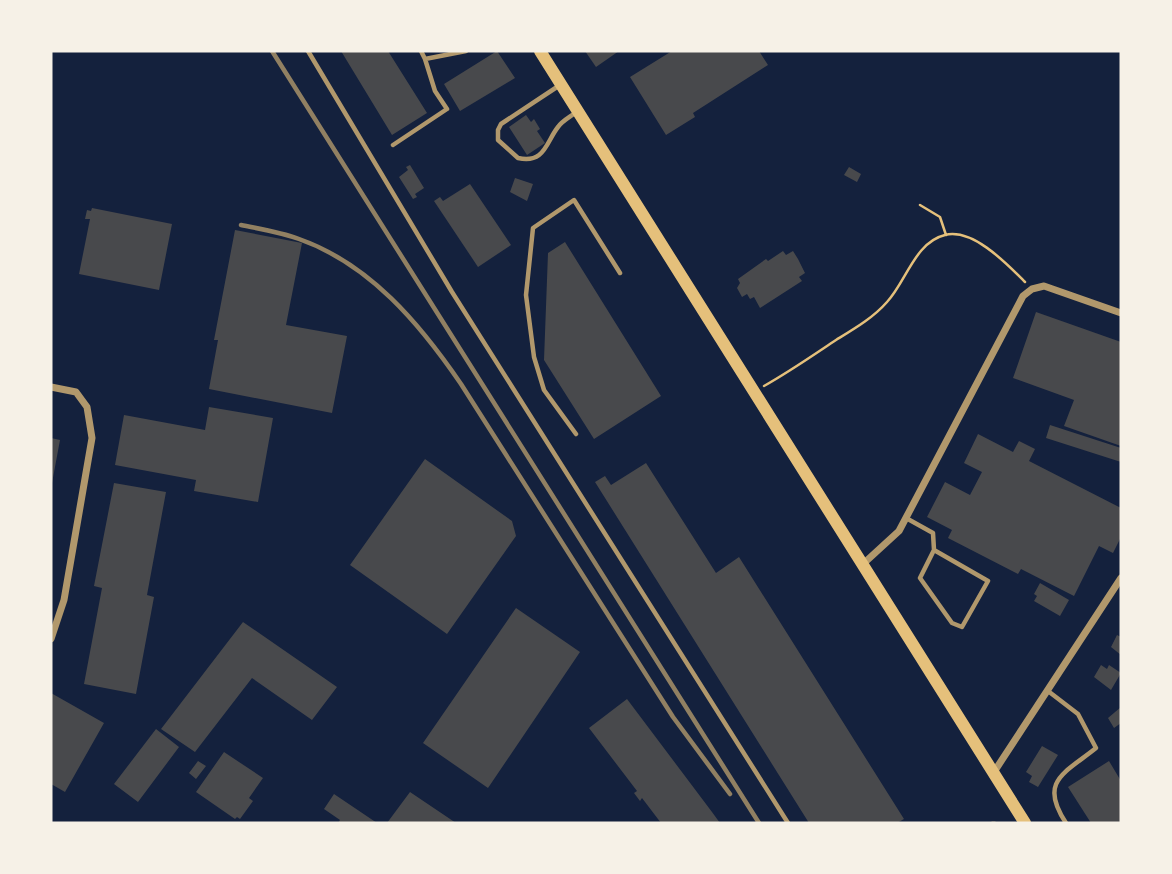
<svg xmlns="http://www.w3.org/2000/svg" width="1172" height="874" font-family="'Zilla Slab',serif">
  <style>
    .building { fill: #48494c }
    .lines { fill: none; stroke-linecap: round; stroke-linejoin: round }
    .path { stroke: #e5c07b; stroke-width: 2.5 }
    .service { stroke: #b1986c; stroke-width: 4.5 }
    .minor { stroke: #b1986c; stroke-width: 7 }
    .secondary { stroke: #e5c07b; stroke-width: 12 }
    .rail { stroke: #918062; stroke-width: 4.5 }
  </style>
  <rect width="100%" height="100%" fill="#14213d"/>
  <!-- building -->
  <path class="building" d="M 341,51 L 388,51 L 427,113 L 392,135 Z
    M 497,51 L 515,78 L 460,111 L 444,84 Z
    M 585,51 L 619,51 L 596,67 Z
    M 672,51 L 759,51 L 768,65 L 693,113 L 695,117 L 666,135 L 630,77 Z
    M 526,115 L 531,122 L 534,119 L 540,129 L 537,131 L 545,143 L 527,155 L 509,127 Z
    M 410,165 L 424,188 L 415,194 L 417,197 L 413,199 L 399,177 L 408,170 L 406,167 Z
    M 849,167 L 861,174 L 857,182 L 844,175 Z
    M 515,178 L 533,184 L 527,201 L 510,192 Z
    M 470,184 L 511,245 L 478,267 L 434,201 L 440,197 L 443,201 Z
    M 92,208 L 172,224 L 159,290 L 79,274 L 90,219 L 85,219 L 87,210 L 91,211 Z
    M 235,230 L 302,243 L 286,325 L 347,336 L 332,413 L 209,389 L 218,340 L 214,340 Z
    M 565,242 L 661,396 L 594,439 L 544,360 L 548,253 Z
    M 783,251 L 786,255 L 793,251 L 798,259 L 805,273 L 799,277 L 802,281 L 760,308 L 754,297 L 750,299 L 747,294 L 742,297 L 737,288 L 740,283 L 738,279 L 766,259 L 768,261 Z
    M 1036,312 L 1121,342 L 1121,446 L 1064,426 L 1074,400 L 1013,378 Z
    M 209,407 L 273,418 L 258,502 L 194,491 L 196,480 L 115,465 L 124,415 L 205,430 Z
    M 1050,425 L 1121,448 L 1121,462 L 1046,438 Z
    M 978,434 L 1013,452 L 1019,441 L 1035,449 L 1029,461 L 1121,508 L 1121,537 L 1113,553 L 1099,546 L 1074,596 L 1021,569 L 1018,574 L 948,538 L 952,530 L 927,517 L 945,482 L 970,495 L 982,472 L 964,463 Z
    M 51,438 L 60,440 L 52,483 L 51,483 Z
    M 425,459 L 512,521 L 516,536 L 447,634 L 350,565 Z
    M 646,463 L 716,573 L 739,557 L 904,819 L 897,823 L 809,823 L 595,482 L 605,476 L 611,485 Z
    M 114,483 L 166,492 L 147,595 L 154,597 L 136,694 L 84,684 L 102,588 L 94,586 Z
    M 1040,583 L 1069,600 L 1060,616 L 1034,601 L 1037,596 L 1034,594 Z
    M 516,608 L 580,652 L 488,788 L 423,743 Z
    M 243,622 L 337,687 L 312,720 L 252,678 L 195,752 L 161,729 Z
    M 1117,635 L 1121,637 L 1121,655 L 1111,647 Z
    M 1101,665 L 1107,669 L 1109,665 L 1121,673 L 1111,690 L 1094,677 Z
    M 51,693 L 104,723 L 65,792 L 51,784 Z
    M 627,699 L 712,812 L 720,823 L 661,823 L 642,798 L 640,801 L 634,793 L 637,791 L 589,728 Z
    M 1121,707 L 1121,723 L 1114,728 L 1108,718 Z
    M 156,729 L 179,747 L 138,802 L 114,784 Z
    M 1042,746 L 1058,755 L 1038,787 L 1029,782 L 1032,776 L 1026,772 Z
    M 224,752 L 263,778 L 249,798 L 253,801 L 240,819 L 237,817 L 235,819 L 196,792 Z
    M 198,761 L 206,766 L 196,779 L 189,773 Z
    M 1109,761 L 1121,781 L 1121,823 L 1091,823 L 1068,787 Z
    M 410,792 L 456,823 L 387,823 Z
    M 334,794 L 377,823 L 338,823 L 340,820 L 324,809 Z"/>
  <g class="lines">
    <!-- path -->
    <path class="path" d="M 920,205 L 940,217 L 946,235
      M 764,386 C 789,372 812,356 836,340 C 854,329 873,318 887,302 C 906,282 915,242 945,235 C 973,228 1007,264 1025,282
      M 992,823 L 995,823"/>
    <!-- service -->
    <path class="service" d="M 308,51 L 452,292 L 788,823
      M 421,51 L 425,59 L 466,51
      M 560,85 L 501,124 L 498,130 L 498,140 L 518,158 C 545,164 546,142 558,127 C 562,121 570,117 575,113
      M 393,145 L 447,109 L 435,91 L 425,59
      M 576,434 L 544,390 L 534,357 L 526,295 L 533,228 L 574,200 L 620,273
      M 906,518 L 933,533 L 934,550 L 988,581 L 962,627 L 952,623 L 920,578 L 934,550
      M 1048,691 L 1078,714 L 1096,748 C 1065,773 1038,781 1066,823"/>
    <!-- minor -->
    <path class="minor" d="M 51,387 L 76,392 L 87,407 L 92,438 L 64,600 L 51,639
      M 863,564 L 899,531 L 1023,296 L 1032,289 L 1044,286 L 1121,313
      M 994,772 L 1121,578"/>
    <!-- secondary -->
    <path class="secondary" d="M 540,51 L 1025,823"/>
    <!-- rail -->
    <path class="rail" d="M 272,51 L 759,823
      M 241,225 C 260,229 280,232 299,239 C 370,264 420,324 461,384 L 673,717 L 730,794"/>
  </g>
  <!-- border -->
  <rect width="1172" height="874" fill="none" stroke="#f6f1e7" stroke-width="105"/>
</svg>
